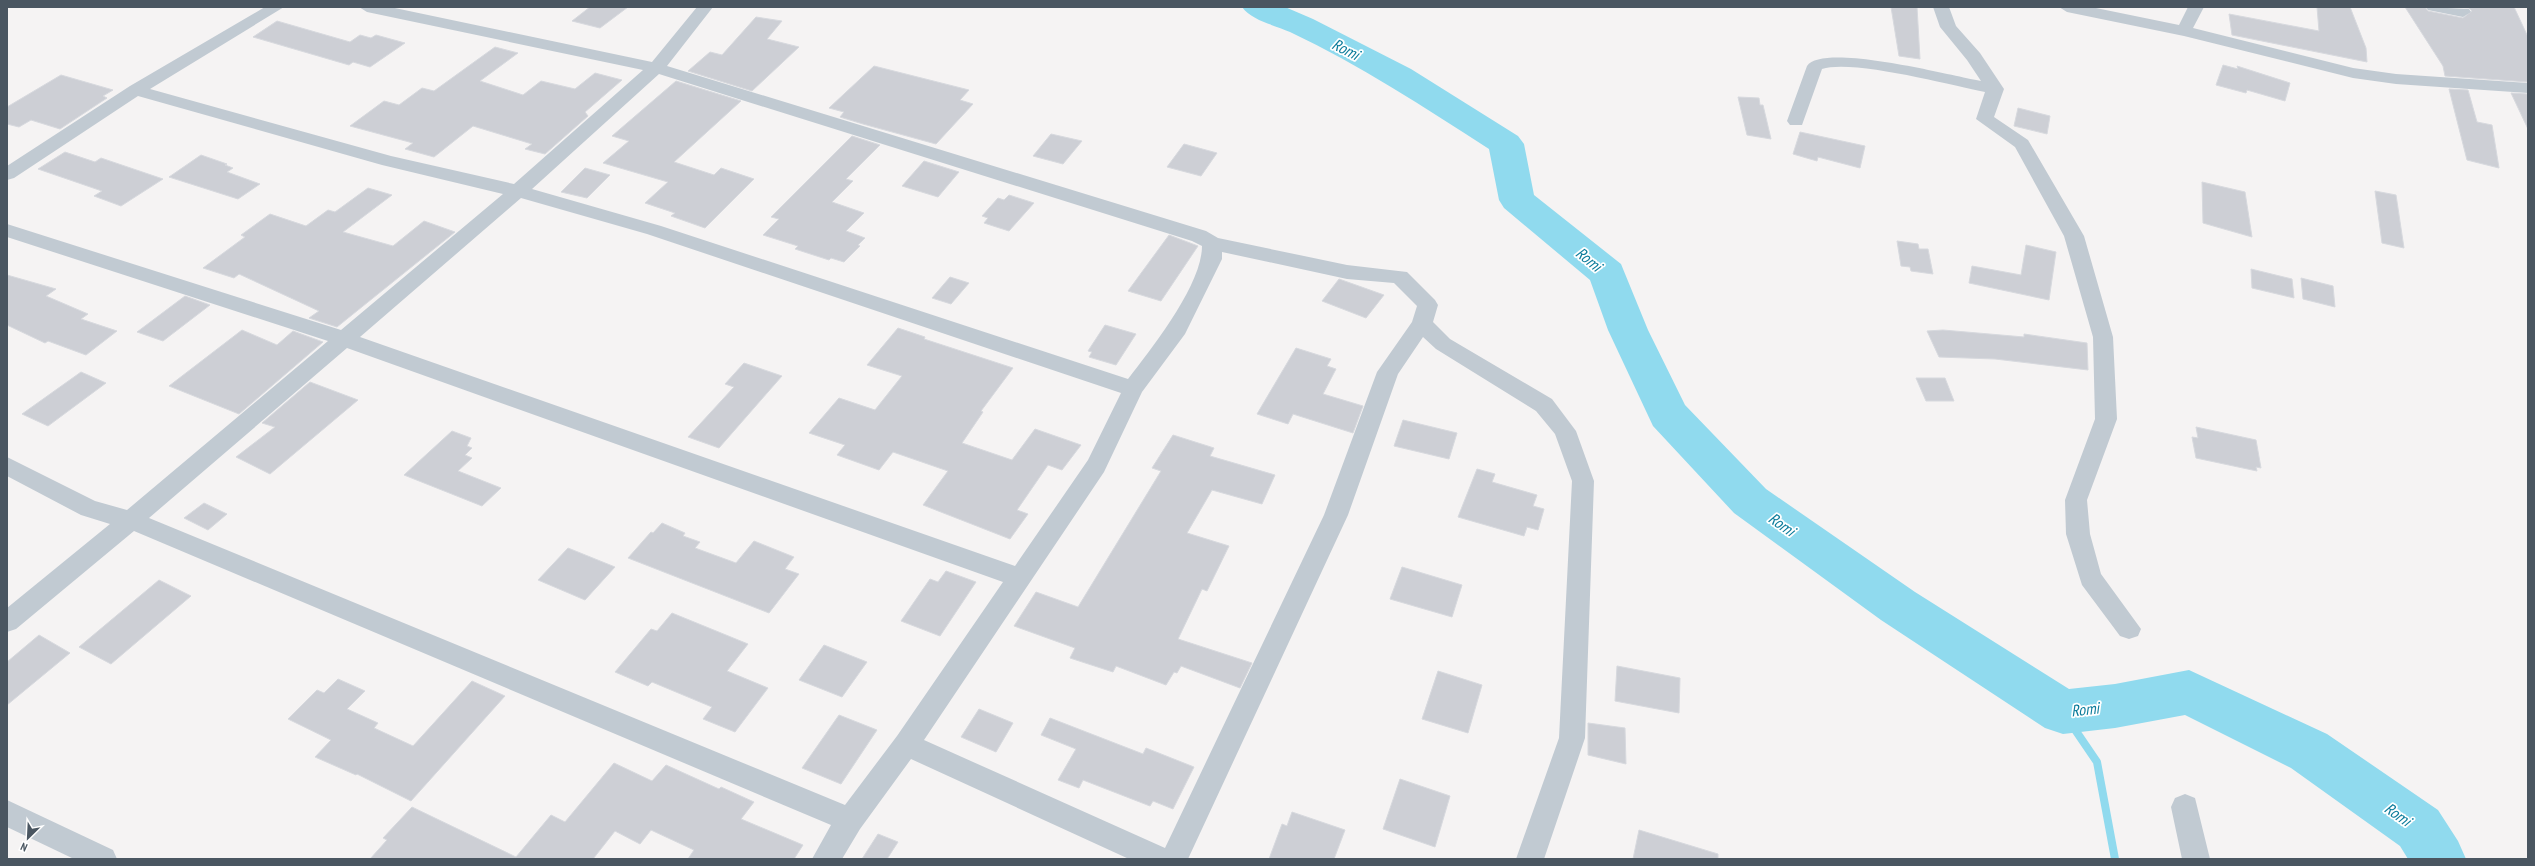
<svg xmlns="http://www.w3.org/2000/svg" width="2535" height="866" font-family="'PT Sans Narrow',sans-serif">
  <style>
    .lines { fill: none; stroke-linecap: round; stroke-linejoin: round }
    .stream { stroke: #90daee; stroke-width: 8 }
    .river { fill: #90daee; fill-rule: evenodd }
    .building { fill: #cdcfd5; stroke: #d7d9de }
    .street { fill: #c1cad2; fill-rule: evenodd }
    .labels { text-anchor: middle; dominant-baseline: central; stroke-width: 3.5; stroke-linejoin: round; paint-order: stroke }
    .water-label { font-size: 16px; font-style: italic; fill: #0c7c9b; stroke: #fff }
  </style>
  <rect width="100%" height="100%" fill="#f5f3f3"/>
  <g class="lines">
    <!-- stream -->
    <path class="stream" d="M 2063,712 L 2097,762 L 2115,859"/>
    <!-- river -->
    <path class="river" d="M 1242,7 L 1285,7 L 1313,19 L 1411,69 L 1518,136 L 1524,144 L 1534,195 L 1621,264 L 1648,330 L 1685,405 L 1766,489 L 1915,592 L 2069,689 L 2115,684 L 2189,670 L 2327,734 L 2438,810 L 2458,841 L 2466,859 L 2408,859 L 2400,846 L 2291,768 L 2185,715 L 2115,728 L 2063,734 L 2045,728 L 1881,620 L 1734,513 L 1653,426 L 1608,330 L 1590,280 L 1504,208 L 1499,200 L 1489,149 C 1424,107 1360,65 1290,32 C 1275,25 1252,21 1242,7 Z"/>
  </g>
  <!-- building -->
  <path class="building" d="M 590,7 L 628,7 L 600,28 L 572,21 Z
    M 1891,7 L 1917,7 L 1920,59 L 1899,56 Z
    M 2317,7 L 2350,7 L 2366,48 L 2367,62 L 2232,35 L 2229,14 L 2319,31 Z
    M 2405,7 L 2425,7 L 2428,11 L 2463,18 L 2472,11 L 2469,8 L 2458,7 L 2514,7 L 2528,37 L 2528,82 L 2445,76 L 2443,66 Z
    M 756,17 L 782,21 L 767,39 L 799,47 L 752,91 L 688,71 L 710,52 L 722,55 Z
    M 277,21 L 350,42 L 360,35 L 371,38 L 376,35 L 405,43 L 370,67 L 353,62 L 349,65 L 253,37 Z
    M 495,47 L 518,53 L 480,81 L 523,95 L 541,81 L 575,89 L 595,73 L 622,80 L 585,112 L 588,116 L 545,154 L 525,149 L 532,144 L 473,126 L 434,157 L 405,149 L 413,143 L 350,126 L 384,101 L 399,105 L 422,88 L 434,91 Z
    M 2223,65 L 2238,69 L 2237,66 L 2290,83 L 2285,101 L 2247,90 L 2246,93 L 2216,85 Z
    M 874,66 L 969,90 L 960,100 L 973,104 L 936,144 L 863,124 L 840,117 L 844,112 L 829,108 Z
    M 61,75 L 113,90 L 103,96 L 107,98 L 60,129 L 31,120 L 19,127 L 7,124 L 7,107 Z
    M 676,81 L 741,101 L 674,162 L 714,175 L 721,168 L 754,179 L 705,228 L 671,216 L 675,213 L 645,203 L 668,182 L 603,163 L 629,141 L 612,136 Z
    M 2449,89 L 2468,90 L 2477,122 L 2492,125 L 2499,168 L 2467,160 Z
    M 2511,93 L 2528,94 L 2528,129 Z
    M 1738,97 L 1759,98 L 1760,105 L 1763,105 L 1771,139 L 1747,135 Z
    M 2018,108 L 2050,116 L 2047,134 L 2014,126 Z
    M 1800,132 L 1865,146 L 1860,168 L 1818,157 L 1817,161 L 1793,154 Z
    M 1051,134 L 1082,141 L 1063,164 L 1033,156 Z
    M 852,136 L 880,145 L 846,179 L 853,181 L 832,202 L 864,213 L 846,231 L 865,238 L 858,245 L 860,246 L 844,262 L 831,258 L 829,260 L 795,249 L 798,246 L 763,235 L 779,219 L 771,217 Z
    M 1184,144 L 1217,153 L 1201,176 L 1167,167 Z
    M 65,152 L 95,162 L 101,158 L 163,179 L 121,206 L 94,196 L 102,191 L 38,169 Z
    M 201,155 L 227,164 L 225,165 L 233,168 L 227,172 L 260,184 L 238,199 L 169,177 Z
    M 924,161 L 959,172 L 938,197 L 902,186 Z
    M 585,168 L 610,175 L 587,198 L 561,192 Z
    M 2202,182 L 2245,192 L 2252,237 L 2203,223 Z
    M 368,188 L 392,195 L 343,232 L 393,246 L 424,221 L 455,232 L 337,327 L 309,318 L 319,311 L 239,274 L 234,278 L 203,268 L 245,237 L 241,235 L 270,214 L 306,226 L 328,210 L 335,212 Z
    M 2375,191 L 2396,195 L 2404,248 L 2382,243 Z
    M 1009,195 L 1034,203 L 1009,231 L 984,223 L 988,218 L 982,216 L 998,198 L 1004,200 Z
    M 1169,235 L 1198,246 L 1161,301 L 1128,291 Z
    M 1897,241 L 1918,244 L 1919,249 L 1928,249 L 1933,274 L 1911,271 L 1910,267 L 1901,266 Z
    M 2026,245 L 2056,252 L 2049,300 L 1969,283 L 1972,266 L 2021,275 Z
    M 2251,269 L 2292,279 L 2294,298 L 2252,288 Z
    M 7,275 L 56,289 L 46,296 L 88,314 L 81,319 L 117,331 L 86,355 L 48,341 L 45,343 L 7,325 Z
    M 950,277 L 969,283 L 951,304 L 932,298 Z
    M 2301,278 L 2333,286 L 2335,307 L 2303,299 Z
    M 1339,279 L 1384,295 L 1366,318 L 1322,301 Z
    M 185,296 L 210,305 L 163,341 L 137,332 Z
    M 1105,325 L 1136,334 L 1116,365 L 1089,357 L 1092,352 L 1088,351 Z
    M 898,328 L 925,337 L 924,339 L 1013,368 L 981,411 L 983,412 L 962,443 L 1012,460 L 1035,429 L 1081,445 L 1062,470 L 1048,465 L 1017,510 L 1028,514 L 1010,539 L 923,505 L 948,471 L 893,452 L 879,470 L 837,455 L 845,445 L 809,433 L 839,398 L 875,410 L 902,376 L 867,365 Z
    M 242,330 L 277,345 L 293,331 L 323,342 L 239,414 L 169,386 Z
    M 1943,330 L 2024,337 L 2024,334 L 2087,343 L 2088,370 L 1995,359 L 1939,357 L 1927,331 Z
    M 1296,348 L 1331,359 L 1327,366 L 1336,369 L 1323,394 L 1363,406 L 1353,433 L 1293,414 L 1288,424 L 1257,414 Z
    M 744,363 L 782,376 L 719,448 L 688,437 L 734,387 L 725,384 Z
    M 81,372 L 106,383 L 48,426 L 22,414 Z
    M 1916,378 L 1945,378 L 1954,401 L 1926,401 Z
    M 310,382 L 358,400 L 270,474 L 236,457 L 275,427 L 262,423 Z
    M 1403,420 L 1457,433 L 1449,459 L 1394,446 Z
    M 2196,427 L 2256,440 L 2261,468 L 2256,467 L 2257,471 L 2196,458 L 2192,437 L 2198,438 Z
    M 452,431 L 471,438 L 467,446 L 472,448 L 465,455 L 472,458 L 458,471 L 501,488 L 482,506 L 404,475 Z
    M 1173,435 L 1214,448 L 1210,456 L 1275,475 L 1262,504 L 1212,490 L 1187,533 L 1229,546 L 1207,591 L 1202,589 L 1178,639 L 1252,663 L 1240,688 L 1181,666 L 1177,673 L 1174,672 L 1166,685 L 1116,666 L 1113,672 L 1070,658 L 1075,648 L 1014,626 L 1036,592 L 1078,607 L 1161,471 L 1152,468 Z
    M 1477,469 L 1495,474 L 1492,482 L 1537,495 L 1533,506 L 1544,509 L 1538,530 L 1527,527 L 1524,536 L 1458,517 Z
    M 204,503 L 227,514 L 208,530 L 184,518 Z
    M 662,523 L 685,533 L 683,536 L 700,542 L 695,548 L 736,563 L 754,541 L 794,557 L 785,569 L 799,574 L 769,613 L 628,558 L 651,532 L 653,533 Z
    M 568,548 L 615,567 L 585,600 L 538,580 Z
    M 1402,567 L 1462,585 L 1452,617 L 1390,599 Z
    M 946,571 L 976,582 L 940,636 L 901,621 L 930,579 L 938,582 Z
    M 159,580 L 191,596 L 111,664 L 79,647 Z
    M 672,613 L 748,644 L 727,671 L 768,688 L 735,732 L 703,719 L 712,707 L 652,682 L 648,686 L 615,672 L 651,629 L 657,631 Z
    M 39,635 L 70,653 L 7,705 L 7,662 Z
    M 824,645 L 867,662 L 842,697 L 799,680 Z
    M 1617,666 L 1680,678 L 1679,713 L 1615,701 Z
    M 1438,671 L 1482,685 L 1468,733 L 1422,719 Z
    M 338,679 L 365,691 L 347,709 L 378,723 L 374,728 L 413,746 L 472,681 L 505,696 L 411,801 L 357,774 L 356,775 L 315,757 L 331,740 L 288,719 L 317,690 L 324,693 Z
    M 979,709 L 1013,723 L 996,752 L 961,737 Z
    M 839,715 L 877,730 L 841,784 L 802,768 Z
    M 1050,718 L 1143,754 L 1146,748 L 1194,767 L 1173,809 L 1153,801 L 1150,806 L 1083,780 L 1079,788 L 1058,780 L 1076,749 L 1041,735 Z
    M 1588,723 L 1625,728 L 1626,764 L 1588,755 Z
    M 614,763 L 652,781 L 666,765 L 719,789 L 721,787 L 754,802 L 741,819 L 803,845 L 794,859 L 688,859 L 694,850 L 651,830 L 640,844 L 615,831 L 593,859 L 370,859 L 387,840 L 383,838 L 412,807 L 516,857 L 551,815 L 565,822 Z
    M 1400,779 L 1450,796 L 1435,847 L 1383,829 Z
    M 1292,812 L 1345,830 L 1334,859 L 1269,859 L 1282,824 L 1287,826 Z
    M 1639,830 L 1718,854 L 1718,859 L 1633,859 Z
    M 878,834 L 898,842 L 887,859 L 862,859 Z"/>
  <g class="lines">
    <!-- street -->
    <path class="street" d="M 265,7 L 284,7 L 150,89 L 391,156 L 514,184 L 643,70 L 367,12 L 359,7 L 390,7 L 652,62 L 697,7 L 713,7 L 667,66 L 1206,231 L 1218,238 L 1347,265 L 1407,272 L 1435,300 L 1438,305 L 1433,322 L 1450,339 L 1552,399 L 1576,431 L 1594,481 L 1585,738 L 1544,859 L 1516,859 L 1559,738 L 1572,481 L 1555,434 L 1536,411 L 1436,349 L 1423,337 L 1398,374 L 1348,515 L 1188,859 L 1129,859 L 911,759 L 860,829 L 842,859 L 812,859 L 831,825 L 134,531 L 16,629 L 7,632 L 7,608 L 110,524 L 81,515 L 7,476 L 7,457 L 95,501 L 127,510 L 328,341 L 7,237 L 7,224 L 341,330 L 503,194 L 382,165 L 138,96 L 14,178 L 7,180 L 7,166 L 130,86 ZM 659,74 L 1192,241 L 1202,246 C 1202,285 1152,348 1128,379 L 661,226 L 532,189 ZM 521,198 L 647,234 L 1121,393 L 1088,460 L 1015,566 L 360,337 ZM 1222,252 L 1347,279 L 1394,283 L 1417,306 L 1412,322 L 1377,372 L 1324,515 L 1165,848 L 924,740 L 1104,472 L 1142,392 L 1185,334 L 1222,259 ZM 347,348 L 1003,582 L 897,736 L 845,805 L 149,518 Z
      M 1933,7 L 1949,7 L 1956,26 L 1980,53 L 2004,89 L 1994,117 L 2028,140 L 2084,236 L 2113,337 L 2117,419 L 2087,500 L 2090,534 L 2101,574 L 2141,629 L 2138,636 L 2129,639 L 2120,636 L 2082,585 L 2066,534 L 2065,500 L 2095,419 L 2093,337 L 2064,236 L 2015,147 L 1976,119 L 1985,92 C 1950,85 1852,59 1822,69 L 1802,125 L 1790,125 L 1787,121 L 1807,66 C 1823,42 1952,76 1981,81 L 1967,60 L 1940,27 Z
      M 2059,7 L 2091,7 L 2179,25 L 2188,7 L 2204,7 L 2193,28 L 2353,68 L 2396,74 L 2528,83 L 2528,93 L 2396,84 L 2353,78 L 2184,36 L 2067,12 Z
      M 2426,7 L 2469,9 L 2471,12 L 2463,17 L 2428,10 Z
      M 2185,794 L 2195,798 L 2210,859 L 2182,859 L 2171,807 L 2175,798 Z
      M 7,800 L 113,850 L 117,859 L 74,859 L 7,827 Z"/>
  </g>
  <g class="labels">
    <!-- water labels -->
    <g class="water-label">
      <text transform="translate(1346 49) rotate(27)">Romi</text>
      <text transform="translate(1589 259) rotate(39)">Romi</text>
      <text transform="translate(1782 524) rotate(35)">Romi</text>
      <text transform="translate(2085 709) rotate(-6)">Romi</text>
      <text transform="translate(2398 814) rotate(35)">Romi</text>
    </g>
  </g>
  <!-- border -->
  <rect width="2535" height="866" fill="none" stroke="#4a5661" stroke-width="16"/>
  <!-- north arrow -->
  <g transform="translate(28 838) rotate(204)" stroke="#ffffff" stroke-width="3" paint-order="stroke">
  <path d="M0-3L7 15L0 10L-7 15Z" fill="#4a5661"/>
  <text y="-6" font-size="11" font-weight="bold" text-anchor="middle" fill="#4a5661">N</text>
  </g>
</svg>
